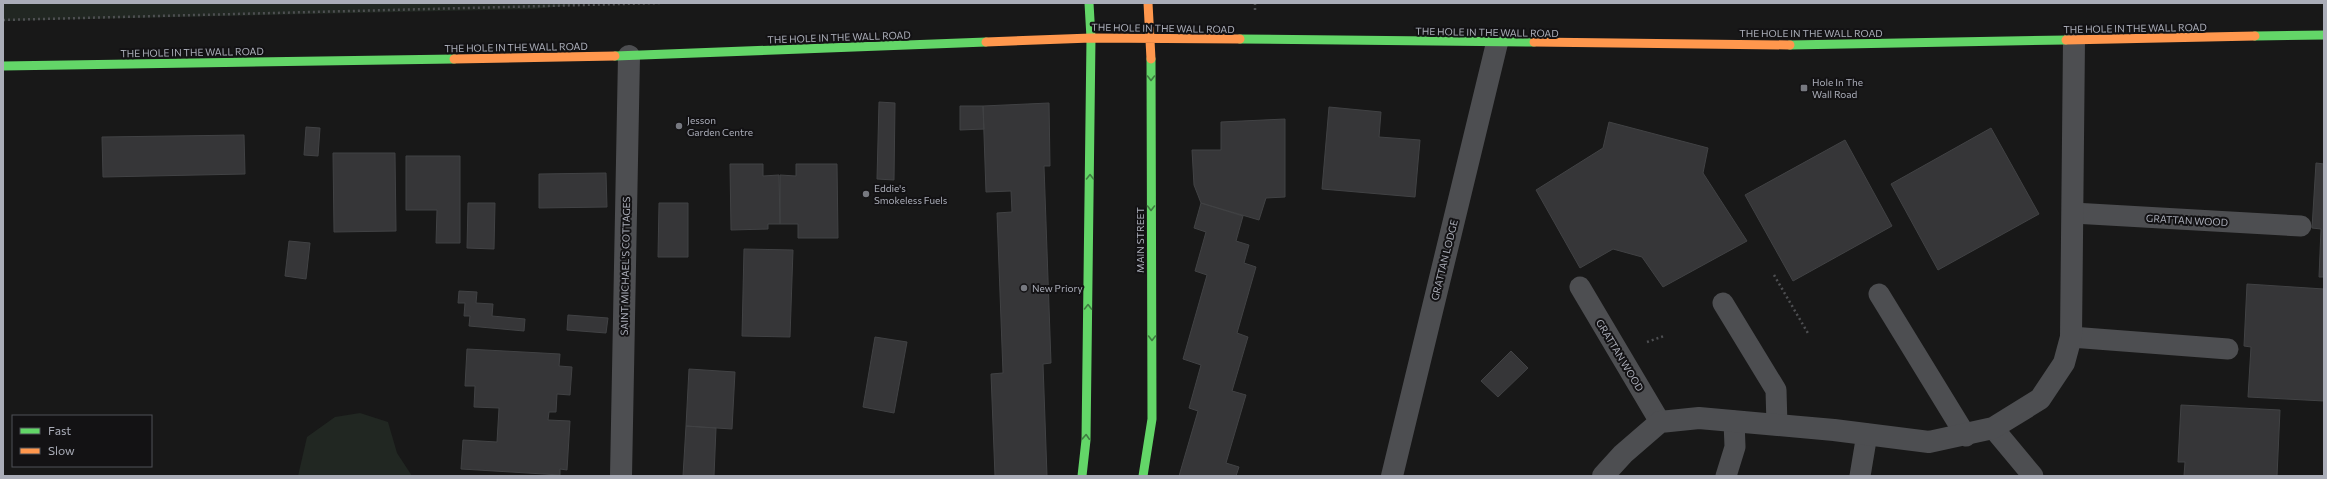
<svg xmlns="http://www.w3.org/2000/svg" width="2327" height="479" font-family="Commissioner,sans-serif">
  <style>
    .green { fill: #212722 }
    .building { fill: #363638; stroke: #414244 }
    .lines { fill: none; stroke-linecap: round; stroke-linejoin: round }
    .path { stroke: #4e4f52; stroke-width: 2.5; stroke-dasharray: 2 3; stroke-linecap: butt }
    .lane { stroke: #4d4e51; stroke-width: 21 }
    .street { stroke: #4d4e51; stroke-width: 22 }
    .fast { stroke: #63d668; stroke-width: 9 }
    .slow { stroke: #ff974d; stroke-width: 9 }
    .oneway { stroke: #3f7e42 }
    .poi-dot { fill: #777980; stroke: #131214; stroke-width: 1.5 }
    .labels { text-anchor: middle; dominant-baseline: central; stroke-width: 4; stroke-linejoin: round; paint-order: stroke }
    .street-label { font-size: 10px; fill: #aaadb8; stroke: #131214 }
    .poi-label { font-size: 10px; fill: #aaadb8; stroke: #131214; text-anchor: start }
  </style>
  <rect width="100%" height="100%" fill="#181818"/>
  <!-- green -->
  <path class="green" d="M 3,3 L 595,3 L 533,9 L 3,21 Z
    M 360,413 L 388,422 L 397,453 L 412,476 L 298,476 L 307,437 L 335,417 Z"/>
  <!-- building -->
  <path class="building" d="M 879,102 L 895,103 L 894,180 L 877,179 Z
    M 1049,103 L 1050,166 L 1044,166 L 1051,363 L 1043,364 L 1047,476 L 995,476 L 991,374 L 1003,373 L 997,213 L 1012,212 L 1011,191 L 986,192 L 983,106 Z
    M 960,106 L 983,106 L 984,129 L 960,130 Z
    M 1329,107 L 1381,112 L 1379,137 L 1420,140 L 1415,197 L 1322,189 Z
    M 1285,119 L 1285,197 L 1266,198 L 1259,220 L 1201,203 L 1194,185 L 1192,150 L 1221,150 L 1221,122 Z
    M 1609,122 L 1708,148 L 1703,173 L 1747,241 L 1663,287 L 1642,257 L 1613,249 L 1580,268 L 1536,190 L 1603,148 Z
    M 306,127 L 320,128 L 318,156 L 304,155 Z
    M 1991,128 L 2039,214 L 1938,270 L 1891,184 Z
    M 244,135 L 245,174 L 103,177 L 102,137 Z
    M 1845,140 L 1892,226 L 1793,281 L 1745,195 Z
    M 333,153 L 395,153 L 396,231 L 334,232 Z
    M 406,156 L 460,156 L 460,243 L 436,243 L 437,210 L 406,210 Z
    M 2316,163 L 2324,164 L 2324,277 L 2319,277 L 2321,229 L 2312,228 Z
    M 730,164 L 763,164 L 763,176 L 779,175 L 780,224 L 768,224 L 768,229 L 731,230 Z
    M 796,164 L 837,164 L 838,238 L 798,238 L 798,224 L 780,224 L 780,175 L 796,176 Z
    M 606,173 L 607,207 L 539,208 L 539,174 Z
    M 468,203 L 495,203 L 494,249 L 467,248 Z
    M 659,203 L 688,203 L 688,257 L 658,257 Z
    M 1201,203 L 1243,216 L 1236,241 L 1249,245 L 1244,263 L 1256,267 L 1237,333 L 1248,337 L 1232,391 L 1246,395 L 1226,463 L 1239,467 L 1236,476 L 1179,476 L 1198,411 L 1189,408 L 1201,365 L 1183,359 L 1207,275 L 1195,271 L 1206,232 L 1194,228 Z
    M 289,241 L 310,243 L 306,279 L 285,276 Z
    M 744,249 L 793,250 L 790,337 L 742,336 Z
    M 2247,284 L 2324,289 L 2324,401 L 2248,397 L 2251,347 L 2244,346 Z
    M 459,291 L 477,292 L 476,303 L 493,304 L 492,316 L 525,319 L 524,331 L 469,326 L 470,316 L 464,316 L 465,303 L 458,303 Z
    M 568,315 L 608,318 L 606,333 L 567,330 Z
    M 875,337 L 907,342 L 894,413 L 863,407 Z
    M 467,349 L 560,354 L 559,366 L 572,367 L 570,395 L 557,394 L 556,412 L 549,412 L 548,420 L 570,421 L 567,470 L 560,469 L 560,475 L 461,469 L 463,440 L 497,442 L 499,408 L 474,407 L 475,386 L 465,386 Z
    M 1511,351 L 1528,368 L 1498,397 L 1481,381 Z
    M 689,369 L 735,372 L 732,429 L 686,426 Z
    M 2181,405 L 2280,410 L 2277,476 L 2184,476 L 2185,462 L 2178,462 Z
    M 686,426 L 716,428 L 714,476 L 683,476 Z"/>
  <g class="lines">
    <!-- path -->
    <path class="path" d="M 1255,10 L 1255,3
      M 3,20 L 660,3
      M 1774,275 L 1809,335
      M 1647,342 L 1664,336"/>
    <!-- lane -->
    <path class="lane" d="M 2073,213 L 2301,226
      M 1580,287 L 1660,422
      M 1879,294 L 1966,436
      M 1723,303 L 1776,390 L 1777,425
      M 2071,337 L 2228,349
      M 1993,428 L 2033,476
      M 1726,476 L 1735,447 L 1734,421
      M 1860,476 L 1867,434"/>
    <!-- street -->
    <path class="street" d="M 621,476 L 629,56
      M 1392,476 L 1497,43
      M 1603,476 L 1623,454 L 1660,422 L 1699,418 L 1834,430 L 1929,442 L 1993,428 L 2040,399 L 2064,363 L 2071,337 L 2074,40"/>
    <!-- fast -->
    <path class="fast" d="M 2255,36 L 2324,35
      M 1240,39 L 1534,42
      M 1790,45 L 2066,40
      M 615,56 L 986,42
      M 3,66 L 454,59
      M 1082,476 L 1086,440 L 1091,38 L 1089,3
      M 1143,476 L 1152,419 L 1151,59"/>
    <!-- slow -->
    <path class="slow" d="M 1148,3 L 1151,59
      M 2066,40 L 2255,36
      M 986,42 L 1091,38 L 1240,39
      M 1534,42 L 1790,45
      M 454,59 L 615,56"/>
  </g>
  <!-- one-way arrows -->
  <defs><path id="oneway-chevron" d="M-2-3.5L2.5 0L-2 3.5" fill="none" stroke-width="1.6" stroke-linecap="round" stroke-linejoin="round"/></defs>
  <g class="oneway">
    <use href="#oneway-chevron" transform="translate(1151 78) rotate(90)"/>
    <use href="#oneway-chevron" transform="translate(1090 177) rotate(-89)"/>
    <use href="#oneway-chevron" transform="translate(1151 208) rotate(90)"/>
    <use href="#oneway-chevron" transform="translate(1088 307) rotate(-89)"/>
    <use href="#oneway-chevron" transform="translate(1152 338) rotate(90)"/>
    <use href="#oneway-chevron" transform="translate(1086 437) rotate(-87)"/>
  </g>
  <!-- markers -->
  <g class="poi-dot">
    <rect x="1800" y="84" width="8" height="8" rx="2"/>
    <circle cx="679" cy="126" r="4"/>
    <circle cx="866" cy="194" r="4"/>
    <circle cx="1024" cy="288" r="4"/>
  </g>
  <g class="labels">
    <!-- street labels -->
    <g class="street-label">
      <text transform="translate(1163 28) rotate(1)">THE HOLE IN THE WALL ROAD</text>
      <text transform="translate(2135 28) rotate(-1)">THE HOLE IN THE WALL ROAD</text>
      <text transform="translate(1487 32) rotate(1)">THE HOLE IN THE WALL ROAD</text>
      <text x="1811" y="33">THE HOLE IN THE WALL ROAD</text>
      <text transform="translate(839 37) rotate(-2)">THE HOLE IN THE WALL ROAD</text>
      <text transform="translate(516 47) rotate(-1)">THE HOLE IN THE WALL ROAD</text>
      <text transform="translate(192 52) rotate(-1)">THE HOLE IN THE WALL ROAD</text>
      <text transform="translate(2187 220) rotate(3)">GRATTAN WOOD</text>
      <text transform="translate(1140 240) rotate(-90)">MAIN STREET</text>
      <text transform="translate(1444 260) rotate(-76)">GRATTAN LODGE</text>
      <text transform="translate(625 266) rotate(-89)">SAINT MICHAEL'S COTTAGES</text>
      <text transform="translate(1620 355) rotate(59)">GRATTAN WOOD</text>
    </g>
    <!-- poi labels -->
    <g class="poi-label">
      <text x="1812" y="82">Hole In The<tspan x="1812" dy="12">Wall Road</tspan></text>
      <text x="687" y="120">Jesson<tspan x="687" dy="12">Garden Centre</tspan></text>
      <text x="874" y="188">Eddie's<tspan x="874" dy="12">Smokeless Fuels</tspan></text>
      <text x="1032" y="288">New Priory</text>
    </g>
  </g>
  <!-- border -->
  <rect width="2327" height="479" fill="none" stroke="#aaadb8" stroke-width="8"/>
  <!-- legend -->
  <rect x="12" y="415" width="140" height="52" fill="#131214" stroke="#4f5056"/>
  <rect x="20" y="428" width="20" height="6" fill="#63d668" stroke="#4f5056"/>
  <text x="48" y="435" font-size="12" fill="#aaadb8">Fast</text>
  <rect x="20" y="448" width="20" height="6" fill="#ff974d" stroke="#4f5056"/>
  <text x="48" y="455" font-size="12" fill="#aaadb8">Slow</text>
</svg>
